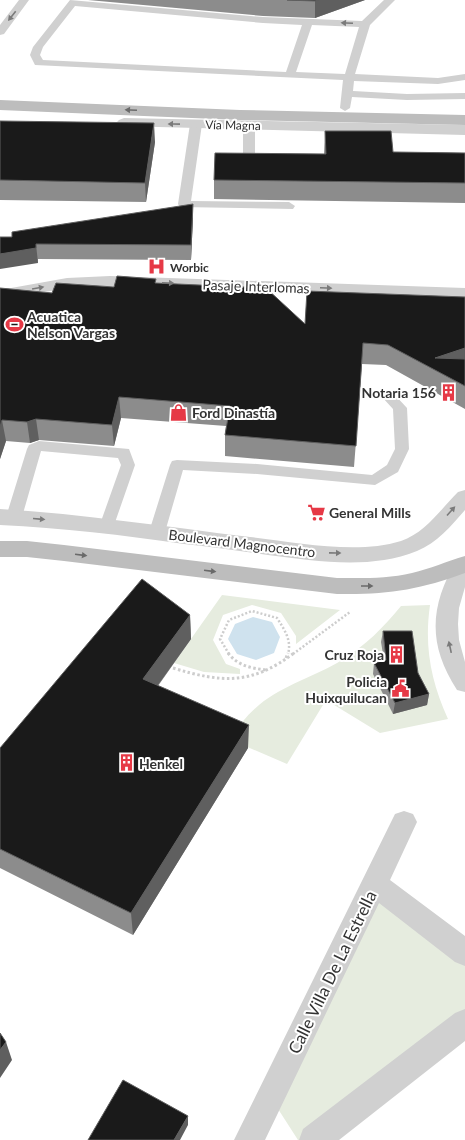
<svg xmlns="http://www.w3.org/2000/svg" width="465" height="1140" font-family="Lato,sans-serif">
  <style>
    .green { fill: #e6ecdf }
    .water { fill: #cfe2ee }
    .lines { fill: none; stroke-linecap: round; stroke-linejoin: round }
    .path-far1 { stroke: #cdcdcd; stroke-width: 2.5; stroke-dasharray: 2 2; stroke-linecap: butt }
    .path { stroke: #cdcdcd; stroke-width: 3; stroke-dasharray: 2.5 2.5; stroke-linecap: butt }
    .service { fill: #d0d0d0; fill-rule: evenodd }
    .minor { fill: #d0d0d0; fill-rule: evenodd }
    .tertiary { fill: #d0d0d0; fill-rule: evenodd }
    .secondary { fill: #bdbdbd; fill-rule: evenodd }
    .wall { fill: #8c8c8c }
    .shaded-wall { fill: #5f5f5f }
    .building { fill: #1a1a1a; stroke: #5f5f5f }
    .oneway { fill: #7a7a7a }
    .oneway2 { fill: #6a6a6a }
    .labels { text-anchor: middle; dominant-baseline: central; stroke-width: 4; stroke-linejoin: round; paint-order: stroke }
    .far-street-label { font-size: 12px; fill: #333; stroke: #fff }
    .far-poi-label { font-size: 12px; font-weight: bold; fill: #333; stroke: #fff; text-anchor: start }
    .street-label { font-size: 14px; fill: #333; stroke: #fff }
    .poi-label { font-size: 14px; font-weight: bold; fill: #333; stroke: #fff; text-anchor: start }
    .near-street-label { font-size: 17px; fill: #333; stroke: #fff }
  </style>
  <rect width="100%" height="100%" fill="#fff"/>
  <!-- green -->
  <path class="green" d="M 222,595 L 340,610 L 296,644 L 296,636 L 281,613 L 252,605 L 223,615 L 213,640 L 226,664 L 240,669 L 240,674 L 204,672 L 174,663 Z
    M 430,605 C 424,647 431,681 448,719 L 380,733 L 326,700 L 287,764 L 229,739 C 238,727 247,715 259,705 C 283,685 316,676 342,660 C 365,646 384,627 401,606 Z
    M 376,884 L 465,953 L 465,1022 L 310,1140 L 298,1140 L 271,1098 Z"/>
  <!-- water -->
  <path class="water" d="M 253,617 L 272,622 L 280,637 L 274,653 L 256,660 L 237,654 L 228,639 L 235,624 Z"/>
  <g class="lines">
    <!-- path-far1 -->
    <path class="path-far1" d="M 229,654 L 220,639 L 229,620 L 252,611 L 277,618 C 284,629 292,640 288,654
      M 293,654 L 350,612"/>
    <!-- path -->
    <path class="path" d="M 228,653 C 238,666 251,668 266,670
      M 286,658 L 288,653
      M 173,668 C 222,683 252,685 294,653"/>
    <!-- service -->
    <path class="service" d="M 19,0 L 29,0 L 4,34 L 0,35 L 0,25 Z
      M 70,0 L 263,17 L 362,21 L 384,0 L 395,0 L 370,25 L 355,74 L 438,78 L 465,74 L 465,80 L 438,84 L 354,81 L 353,91 L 407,94 L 465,93 L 465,99 L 407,100 L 352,97 L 350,108 L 345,111 L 340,108 L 343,80 L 35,65 L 30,55 L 33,47 ZM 75,6 L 263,23 L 302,25 L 286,72 L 43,60 L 40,55 L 43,47 ZM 312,25 L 359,27 L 345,74 L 296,72 Z
      M 196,121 L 202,124 L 191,201 L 289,202 L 295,206 L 293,209 L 180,207 L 178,204 L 190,124 Z
      M 249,122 L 255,125 L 255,158 L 249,161 L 243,158 L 243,125 Z
      M 389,392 L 394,394 L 407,408 L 409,449 L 398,472 L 375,485 L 257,474 L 183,470 L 165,532 L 163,536 L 157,538 L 151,536 L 149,532 L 170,465 L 172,461 L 177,460 L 257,464 L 372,475 L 387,465 L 395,449 L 393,409 L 382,397 L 384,394 Z
      M 39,441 L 129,449 L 135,465 L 112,531 L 107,533 L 102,531 L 99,527 L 121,465 L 118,458 L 41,451 L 22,517 L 19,521 L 14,523 L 9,521 L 6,517 L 27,449 L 29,445 Z"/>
    <!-- minor -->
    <path class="minor" d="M 110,276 L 465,288 L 465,298 L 110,286 L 67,288 L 0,300 L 0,290 L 67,278 Z
      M 465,557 L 465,587 L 459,608 L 458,624 L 459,640 L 465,662 L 465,692 L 457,690 C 427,643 430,606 457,559 Z
      M 404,811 L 413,814 L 417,822 L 390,880 L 465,936 L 465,966 L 455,962 L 379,903 L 265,1140 L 234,1140 L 395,814 Z
      M 465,1009 L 465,1041 L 339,1140 L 299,1140 L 303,1129 L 455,1013 Z"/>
    <!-- tertiary -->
    <path class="tertiary" d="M 124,118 L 465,125 L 465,135 L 119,126 L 116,123 L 119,120 Z
      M 465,490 L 465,510 C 451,526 437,543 417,551 C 370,570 316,561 268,555 C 240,551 212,547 184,544 C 123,535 62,528 0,525 L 0,509 C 84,514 167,527 250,537 C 296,542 356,555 401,541 C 425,533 441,509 458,492 Z"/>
    <!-- secondary -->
    <path class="secondary" d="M 0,100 L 240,110 L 465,115 L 465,125 L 240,120 L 0,110 Z
      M 0,541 L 27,541 L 64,545 L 337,578 C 362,578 387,579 412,573 C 430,569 447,561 465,556 L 465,573 C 419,590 386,595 337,594 L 64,561 L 27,557 L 0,557 Z"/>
  </g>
  <!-- wall -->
  <path class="wall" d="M 88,0 L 365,0 L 315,18 L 263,16 Z
    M 0,121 L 155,142 L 146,202 L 0,200 Z
    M 325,131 L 393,152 L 465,153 L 465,203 L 214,199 L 214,180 L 324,154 Z
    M 193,218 L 191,260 L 38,259 L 38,263 L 12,237 Z
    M 156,283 L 305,324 L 465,297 L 465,409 L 386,365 L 362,364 L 354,467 L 225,456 L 225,435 L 226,426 L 121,418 L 114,446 L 39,440 L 30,443 L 6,441 L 0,459 L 0,288 L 52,293 Z
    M 190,615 L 191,639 L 158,686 L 248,748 L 133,935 L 0,868 L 0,748 Z
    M 383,631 L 418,673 L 429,694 L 427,705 L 393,714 L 373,674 L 374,663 L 384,660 L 381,642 Z"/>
  <!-- shaded-wall -->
  <path class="shaded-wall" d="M 319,0 L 365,0 L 315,18 L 315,1 Z
    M 154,123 L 155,142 L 146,202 L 145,183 Z
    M 193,204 L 193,218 L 191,260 L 191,245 Z
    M 36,244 L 38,263 L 0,269 L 0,254 Z
    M 465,348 L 465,368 L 435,358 Z
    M 119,397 L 121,418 L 114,446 L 112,425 Z
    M 36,419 L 39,440 L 30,443 L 27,422 Z
    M 2,420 L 6,441 L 0,459 L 0,427 Z
    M 190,615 L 191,639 L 145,703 L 143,679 Z
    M 429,694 L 427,705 L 393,714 L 395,703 Z
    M 249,725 L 248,748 L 133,935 L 131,913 Z
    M 6,1042 L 12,1060 L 0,1078 L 0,1050 Z
    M 188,1116 L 188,1125 L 180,1140 L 174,1140 Z"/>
  <!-- building -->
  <path class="building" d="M 287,0 L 319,0 L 315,1 Z
    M 0,121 L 154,123 L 145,183 L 0,180 Z
    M 325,131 L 391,131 L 393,152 L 465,153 L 465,183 L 214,180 L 215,153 L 326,154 Z
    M 193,204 L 191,245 L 36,244 L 36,248 L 0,254 L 0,237 L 12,237 L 12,232 Z
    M 117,276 L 156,279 L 155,283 L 266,288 L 305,324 L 307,291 L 465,297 L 465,348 L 435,358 L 465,359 L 465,386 L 388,345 L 363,343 L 356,446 L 225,435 L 230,406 L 119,397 L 112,425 L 36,419 L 27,422 L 2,420 L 0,427 L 0,288 L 52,293 L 56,283 L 114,287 Z
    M 142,579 L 190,615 L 143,679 L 249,725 L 131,913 L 0,849 L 0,748 Z
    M 383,631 L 412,631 L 418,673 L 429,694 L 395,703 L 374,663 L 386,660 Z
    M 0,1033 L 6,1042 L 0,1050 Z
    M 123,1080 L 188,1116 L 174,1140 L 88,1140 Z"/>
  <!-- one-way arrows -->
  <defs><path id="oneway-solid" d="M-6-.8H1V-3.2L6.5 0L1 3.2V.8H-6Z"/></defs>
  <g class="oneway">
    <use href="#oneway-solid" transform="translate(12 16) rotate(128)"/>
    <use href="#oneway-solid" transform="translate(347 23) rotate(-177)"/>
    <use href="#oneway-solid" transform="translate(174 124) rotate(-179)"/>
    <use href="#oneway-solid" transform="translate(168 283) rotate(2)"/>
    <use href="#oneway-solid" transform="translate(38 288) rotate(-10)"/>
    <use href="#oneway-solid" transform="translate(326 288) rotate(2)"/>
    <use href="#oneway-solid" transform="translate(451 511) rotate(-48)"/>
    <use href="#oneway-solid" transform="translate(39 519) rotate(5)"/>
    <use href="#oneway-solid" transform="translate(335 553) rotate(1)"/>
    <use href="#oneway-solid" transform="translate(450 647) rotate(-102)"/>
  </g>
  <g class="oneway2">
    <use href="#oneway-solid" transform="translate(131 110) rotate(-177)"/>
    <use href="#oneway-solid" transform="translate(81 555) rotate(7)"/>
    <use href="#oneway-solid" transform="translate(210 571) rotate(7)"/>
    <use href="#oneway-solid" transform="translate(367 586)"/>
  </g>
  <!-- icons -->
  <defs>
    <symbol id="hospital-bare" viewBox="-9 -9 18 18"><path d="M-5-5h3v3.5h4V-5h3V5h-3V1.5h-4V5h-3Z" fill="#e63946" stroke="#fff" stroke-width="2.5" paint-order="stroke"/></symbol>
    <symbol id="stadium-bare" viewBox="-9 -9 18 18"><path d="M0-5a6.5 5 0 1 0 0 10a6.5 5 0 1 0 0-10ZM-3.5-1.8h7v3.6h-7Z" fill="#e63946" stroke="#fff" stroke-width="2.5" paint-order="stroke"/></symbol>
    <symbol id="building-bare" viewBox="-9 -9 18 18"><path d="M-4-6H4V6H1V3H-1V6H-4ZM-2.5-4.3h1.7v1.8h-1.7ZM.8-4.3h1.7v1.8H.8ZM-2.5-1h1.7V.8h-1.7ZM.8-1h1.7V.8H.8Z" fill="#e63946" stroke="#fff" stroke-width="2.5" paint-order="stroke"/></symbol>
    <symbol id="shop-bare" viewBox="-9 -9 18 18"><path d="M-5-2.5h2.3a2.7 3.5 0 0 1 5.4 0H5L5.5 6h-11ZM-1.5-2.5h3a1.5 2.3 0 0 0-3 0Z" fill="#e63946" stroke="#fff" stroke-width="2.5" paint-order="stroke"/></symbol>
    <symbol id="supermarket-bare" viewBox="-9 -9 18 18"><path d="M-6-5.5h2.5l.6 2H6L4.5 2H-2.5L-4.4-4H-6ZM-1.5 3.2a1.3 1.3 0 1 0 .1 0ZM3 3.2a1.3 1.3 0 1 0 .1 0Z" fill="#e63946" stroke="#fff" stroke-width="2.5" paint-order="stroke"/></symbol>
    <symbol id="civic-bare" viewBox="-9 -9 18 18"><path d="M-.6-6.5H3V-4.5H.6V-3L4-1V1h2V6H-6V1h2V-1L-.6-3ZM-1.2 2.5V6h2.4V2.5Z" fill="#e63946" stroke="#fff" stroke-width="2.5" paint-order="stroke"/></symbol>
  </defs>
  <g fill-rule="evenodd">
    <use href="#hospital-bare" x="144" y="254" width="25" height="25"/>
    <use href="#stadium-bare" x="2" y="312" width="25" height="25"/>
    <use href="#building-bare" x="436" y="380" width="25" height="25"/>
    <use href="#shop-bare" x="166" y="400" width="25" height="25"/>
    <use href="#supermarket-bare" x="304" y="500" width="25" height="25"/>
    <use href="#building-bare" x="384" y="642" width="25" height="25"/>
    <use href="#civic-bare" x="388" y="676" width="25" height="25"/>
    <use href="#building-bare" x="114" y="750" width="25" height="25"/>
  </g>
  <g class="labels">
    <!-- far-street labels -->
    <g class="far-street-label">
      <text transform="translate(233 125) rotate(1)">Vía Magna</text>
    </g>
    <!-- far-poi labels -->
    <g class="far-poi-label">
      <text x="170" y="267">Worbic</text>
    </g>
    <!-- street labels -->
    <g class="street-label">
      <text transform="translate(256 286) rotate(2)">Pasaje Interlomas</text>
      <text transform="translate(242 543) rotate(7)">Boulevard Magnocentro</text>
    </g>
    <!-- poi labels -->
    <g class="poi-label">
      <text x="27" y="316">Acuatica<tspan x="27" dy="16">Nelson Vargas</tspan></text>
      <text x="436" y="392" text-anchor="end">Notaria 156</text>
      <text x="192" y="412">Ford Dinastía</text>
      <text x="329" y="512">General Mills</text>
      <text x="384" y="654" text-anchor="end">Cruz Roja</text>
      <text x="387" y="681" text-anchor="end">Policia<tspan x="387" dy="16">Huixquilucan</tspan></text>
      <text x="139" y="763">Henkel</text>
    </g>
    <!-- near-street labels -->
    <g class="near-street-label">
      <text transform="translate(332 972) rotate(-64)">Calle Villa De La Estrella</text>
    </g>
  </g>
</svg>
